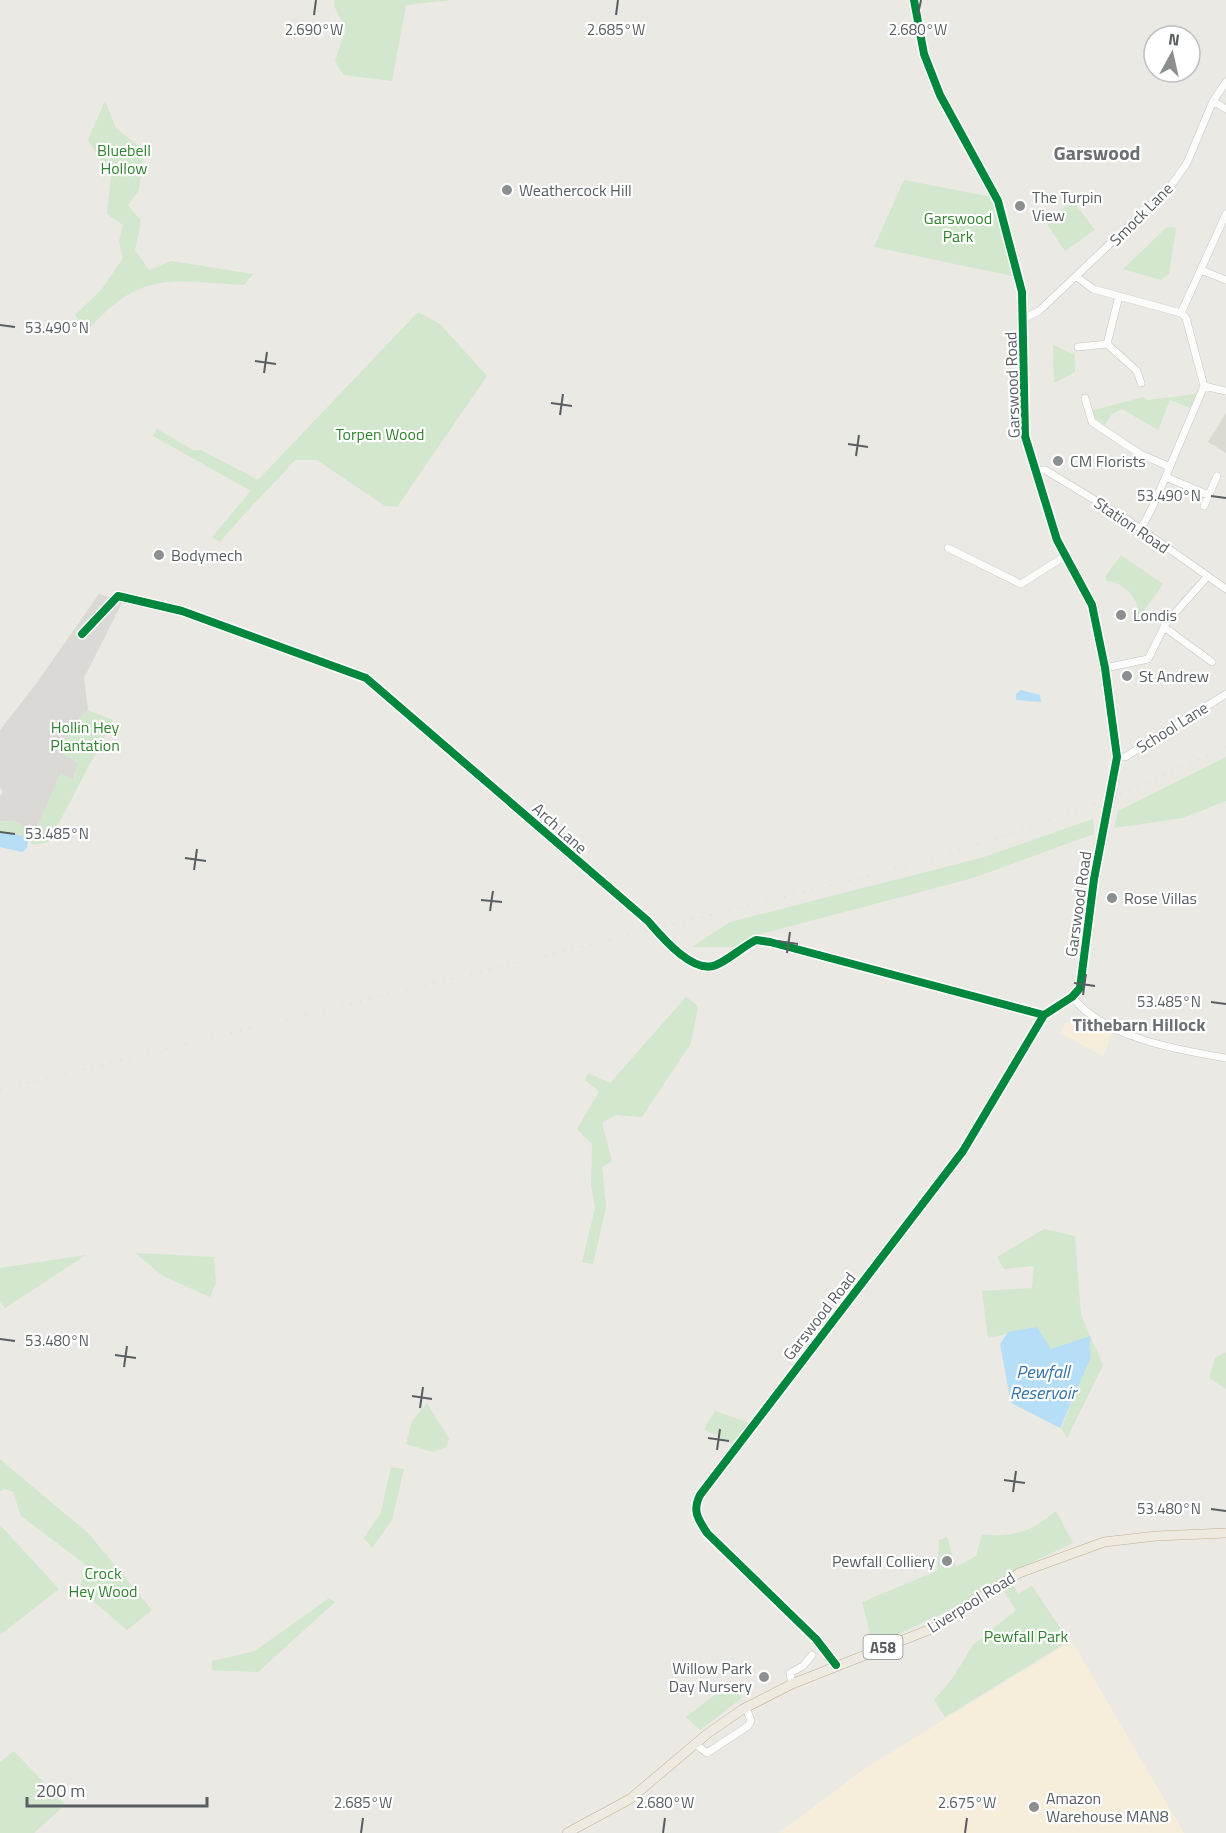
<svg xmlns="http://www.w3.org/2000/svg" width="1226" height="1833" font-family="'Titillium Web',sans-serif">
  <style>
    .commercial { fill: #f6eedb }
    .industrial { fill: #dbd9d5 }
    .education { fill: #dcd9d3 }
    .green { fill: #d2e7cd }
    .water { fill: #b6def7 }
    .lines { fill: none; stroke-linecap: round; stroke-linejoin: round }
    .minor-casing { stroke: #c7c7c6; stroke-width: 8 }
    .highway-casing { stroke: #c2b091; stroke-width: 10 }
    .minor { stroke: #fcfcfb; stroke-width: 7 }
    .highway { stroke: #eeeae0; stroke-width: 9 }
    .rail { stroke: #e2e2e1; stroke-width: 1.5; stroke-dasharray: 1.5 8; stroke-linecap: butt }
    .minor-bridge-casing { stroke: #c7c7c6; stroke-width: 8; stroke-linecap: butt }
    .minor-bridge { stroke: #fcfcfb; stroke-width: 7 }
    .cycleway-casing { stroke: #fff; stroke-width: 11 }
    .cycleway { stroke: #00873e; stroke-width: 8 }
    .ticks { fill: none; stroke: #595e62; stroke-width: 2 }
    .poi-dot { fill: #8c8f90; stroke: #fff; stroke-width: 2 }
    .labels { text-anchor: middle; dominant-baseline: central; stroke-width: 4.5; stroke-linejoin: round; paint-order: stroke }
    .shield { fill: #fff; stroke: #8b8e91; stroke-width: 1.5 }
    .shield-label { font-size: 15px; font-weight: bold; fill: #595e62 }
    .park-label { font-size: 16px; fill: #318330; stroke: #fff }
    .poi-label { font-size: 16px; fill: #595e62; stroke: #fff; text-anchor: start }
    .street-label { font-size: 16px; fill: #595e62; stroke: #fff }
    .neighbourhood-label { font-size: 18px; font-weight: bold; fill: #6a7074; stroke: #fff }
    .water-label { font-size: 18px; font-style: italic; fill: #3676ac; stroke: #fff }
    .quarter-label { font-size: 20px; font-weight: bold; fill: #6a7074; stroke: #fff }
    .ticks-label { font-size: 15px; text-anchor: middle; fill: #595e62; stroke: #fff; stroke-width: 4.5; stroke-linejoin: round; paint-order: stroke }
  </style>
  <rect width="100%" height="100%" fill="#eae9e4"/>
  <!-- commercial -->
  <path class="commercial" d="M 1079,1018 L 1089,1019 L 1112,1033 L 1103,1056 L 1060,1033 L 1066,1023 Z
    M 1072,1641 L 1184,1833 L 779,1833 L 864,1769 Z"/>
  <!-- industrial -->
  <path class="industrial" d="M 99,594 L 123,601 L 84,678 L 88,710 L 71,727 L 63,753 L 78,763 L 73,781 L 61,773 L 35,832 L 16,822 L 0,821 L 0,796 L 3,792 L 0,787 L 0,730 L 36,684 Z"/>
  <!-- education -->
  <path class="education" d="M 1226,413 L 1226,453 L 1208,442 Z"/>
  <!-- green -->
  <path class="green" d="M 334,0 L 452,0 L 406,5 L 392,81 L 343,75 L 335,60 L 346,30 L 334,6 Z
    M 105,101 L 116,128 L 144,151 L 139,190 L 128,205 L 141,221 L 135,250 L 149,270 L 171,261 L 253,274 L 244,285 C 167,281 142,270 87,331 L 75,315 L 102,289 L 123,258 L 119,241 L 123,225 L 107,214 L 111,177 L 88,140 Z
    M 904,180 L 992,197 L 1017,277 L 874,247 Z
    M 1073,201 L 1095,230 L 1065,251 L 1045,221 Z
    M 1167,227 L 1176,228 L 1169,274 L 1161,280 L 1123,269 Z
    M 418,312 L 440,324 L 487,376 L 397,507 L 385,506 L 317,460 L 295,460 C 270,488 244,513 220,542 L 212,537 L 251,491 L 153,436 L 157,429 L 193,450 L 201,450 L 258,480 Z
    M 1053,345 L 1075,355 L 1075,372 L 1054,383 Z
    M 1196,394 L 1193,409 L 1170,400 L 1158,430 L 1122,409 L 1112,414 L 1105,425 L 1095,418 L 1091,411 L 1143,397 L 1148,400 Z
    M 1121,555 L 1163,584 L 1138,619 C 1142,601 1125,582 1107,581 L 1105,577 Z
    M 88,710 L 113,720 L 49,842 L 34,845 L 22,836 L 0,831 L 0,821 L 16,822 L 35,832 L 61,773 L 74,780 L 78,763 L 63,753 L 71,727 Z
    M 1226,757 L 1226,801 L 1183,818 L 1114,828 L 1118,811 Z
    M 1093,819 L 1094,834 L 973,878 L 757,935 L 735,947 L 692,947 L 730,922 L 981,858 Z
    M 686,997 L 698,1006 L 691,1043 L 642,1117 L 616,1115 L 602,1123 L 612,1161 L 602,1167 L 606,1207 L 593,1264 L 582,1262 L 595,1208 L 591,1185 L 592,1144 L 577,1129 L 599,1092 L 585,1080 L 588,1073 L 610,1083 Z
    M 1044,1229 L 1075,1236 L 1081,1315 L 1103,1365 L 1067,1438 L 1061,1428 L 1090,1360 L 1090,1337 L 1051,1350 L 1037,1327 L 988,1338 L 982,1291 L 1032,1288 L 1034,1266 L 1004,1269 L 997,1257 Z
    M 135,1253 L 214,1257 L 216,1283 L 210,1297 L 163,1276 Z
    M 86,1255 L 5,1308 L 0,1302 L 0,1268 Z
    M 1226,1352 L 1226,1389 L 1209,1378 L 1215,1358 Z
    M 427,1403 L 449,1439 L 446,1447 L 433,1452 L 406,1444 L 412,1421 Z
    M 715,1411 L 749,1423 L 733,1445 L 704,1429 Z
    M 0,1459 L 89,1534 L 152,1610 L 127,1630 L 80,1590 L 86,1565 L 21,1516 L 13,1492 L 5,1489 L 0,1491 Z
    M 391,1467 L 404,1469 L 392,1520 L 372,1548 L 364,1538 L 381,1512 Z
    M 1056,1511 L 1073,1543 L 1003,1576 L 965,1603 L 873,1646 L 862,1602 L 937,1571 L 939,1540 L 947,1537 L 956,1567 L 976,1556 L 982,1535 C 1016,1536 1029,1533 1056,1511 Z
    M 0,1525 L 59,1589 L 0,1635 Z
    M 1012,1583 L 1018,1594 L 1032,1586 L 1069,1641 L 945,1717 L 934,1700 L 952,1679 L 973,1645 L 1016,1610 L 1002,1588 Z
    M 329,1598 L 335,1602 L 258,1672 L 212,1670 L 212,1661 L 255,1651 Z
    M 729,1684 L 742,1698 L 700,1730 L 686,1717 Z
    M 14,1751 L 65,1805 L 34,1833 L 0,1833 L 0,1762 Z"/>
  <!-- water -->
  <path class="water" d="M 1021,690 L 1040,695 L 1041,702 L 1016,700 L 1016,694 Z
    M 0,831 L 22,836 L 28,841 L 27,848 L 22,852 L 0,847 Z
    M 1037,1327 L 1051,1349 L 1090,1336 L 1090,1360 L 1060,1428 L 1011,1403 L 1000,1344 L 1008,1332 Z"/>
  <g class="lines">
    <defs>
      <path id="minor" d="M 914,0 L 924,54 L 940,95 L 995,192 L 1009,240 L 1022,292 L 1025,436 L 1057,540 L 1087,593 L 1095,616 L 1117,757 L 1114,787
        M 1213,101 L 1226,109
        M 1201,270 L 1226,280
        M 1077,277 L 1093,289 L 1181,313 L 1186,318 L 1204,386 L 1154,504 L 1141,529
        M 1119,296 L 1107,344 L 1137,371 L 1141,383
        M 1181,313 L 1226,214
        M 1023,319 L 1039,311 L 1170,187 L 1187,163 L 1213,101 L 1226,82
        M 1078,347 L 1107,344
        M 1204,386 L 1226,391
        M 1085,398 L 1092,422 L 1140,454 L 1170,467
        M 1035,470 L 1045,470 L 1128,520 L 1226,589
        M 1166,477 L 1208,495
        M 1204,506 L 1217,476
        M 948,548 L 1021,584 L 1065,556
        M 1164,627 L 1212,662
        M 82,634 L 118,596 L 182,611 L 366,678 L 648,921
        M 1105,668 L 1148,659 L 1166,623 L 1207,577
        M 1117,757 L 1125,757 L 1226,694
        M 675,951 C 685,957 699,968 710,967 C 733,965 736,937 770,942 L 1044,1015
        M 1072,997 C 1105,1038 1178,1050 1226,1058
        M 836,1665 L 816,1639 L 707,1533 C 698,1519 692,1511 700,1495 L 963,1151 L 1044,1015 L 1072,997 L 1080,988 L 1094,879 L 1105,825
        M 792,1684 L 790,1673 L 803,1666 L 812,1655
        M 695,1744 L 707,1753 L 748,1726 L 751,1721 L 746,1708"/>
      <path id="highway" d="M 567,1833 L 630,1799 L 707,1734 L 743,1709 L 792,1684 L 931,1629 L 1019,1573 L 1104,1542 L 1156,1536 L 1226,1533"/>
    </defs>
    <!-- minor casing -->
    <use href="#minor" class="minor-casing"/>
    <!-- highway casing -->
    <use href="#highway" class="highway-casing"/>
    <!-- minor -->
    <use href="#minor" class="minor"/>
    <!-- highway -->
    <use href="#highway" class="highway"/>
    <!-- rail -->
    <path class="rail" d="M 0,1090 L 885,872 C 1005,838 1115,802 1226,746"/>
    <defs>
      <path id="minor-bridge" d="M 1105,825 L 1114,787
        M 648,921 L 675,951"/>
    </defs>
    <!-- minor-bridge casing -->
    <use href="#minor-bridge" class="minor-bridge-casing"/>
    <!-- minor-bridge -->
    <use href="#minor-bridge" class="minor-bridge"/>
    <defs>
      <path id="cycleway" d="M 82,634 L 118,596 L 182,611 L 366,678 L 648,921 C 661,936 693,975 716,965 C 730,959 742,947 756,940 L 770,942 L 1044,1015
        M 836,1665 L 816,1639 L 707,1533 C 698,1519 692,1511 700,1495 L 963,1151 L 1044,1015 L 1072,997 L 1080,988 L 1094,879 L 1117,757 L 1105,668 L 1092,605 L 1057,540 L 1025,436 L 1022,292 L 998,201 L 940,95 L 924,54 L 914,0"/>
    </defs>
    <!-- cycleway casing -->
    <use href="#cycleway" class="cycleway-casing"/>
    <!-- cycleway -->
    <use href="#cycleway" class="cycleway"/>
  </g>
  <!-- ticks -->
  <path class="ticks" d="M 314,15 L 316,0M 616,15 L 618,0M 918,15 L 921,0M 0,325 L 15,327M 255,361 L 276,364M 264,373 L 267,352M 551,403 L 572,406M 560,415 L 563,394M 848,444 L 868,447M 856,456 L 859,435M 1211,496 L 1226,498M 0,832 L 15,834M 185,858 L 206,861M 194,870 L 197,849M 481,900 L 502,902M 490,911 L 493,891M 778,941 L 798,944M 787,953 L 790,932M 1074,983 L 1095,986M 1083,995 L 1086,974M 1211,1002 L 1226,1004M 0,1339 L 15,1341M 115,1355 L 136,1358M 124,1367 L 127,1346M 412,1396 L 432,1399M 420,1408 L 423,1387M 708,1438 L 729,1441M 717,1450 L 720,1429M 1004,1480 L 1025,1483M 1013,1492 L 1016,1471M 1211,1509 L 1226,1511M 361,1833 L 363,1818M 663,1833 L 665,1818M 965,1833 L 967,1818"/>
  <!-- markers -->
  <g class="poi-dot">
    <circle cx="507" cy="190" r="6"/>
    <circle cx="1020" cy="206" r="6"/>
    <circle cx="1058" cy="461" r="6"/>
    <circle cx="159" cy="555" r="6"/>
    <circle cx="1121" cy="615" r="6"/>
    <circle cx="1127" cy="676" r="6"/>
    <circle cx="1112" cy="898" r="6"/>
    <circle cx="947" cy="1561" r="6"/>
    <circle cx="764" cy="1677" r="6"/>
    <circle cx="1034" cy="1807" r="6"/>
  </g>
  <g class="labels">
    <!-- shield labels -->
    <rect class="shield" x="863.5" y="1635" width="39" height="24" rx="4.5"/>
    <g class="shield-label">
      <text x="883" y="1647">A58</text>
    </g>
    <!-- park labels -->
    <g class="park-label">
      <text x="124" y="150">Bluebell<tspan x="124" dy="18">Hollow</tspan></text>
      <text x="958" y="218">Garswood<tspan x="958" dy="18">Park</tspan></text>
      <text x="380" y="434">Torpen Wood</text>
      <text x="85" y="727">Hollin Hey<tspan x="85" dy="18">Plantation</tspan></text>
      <text x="103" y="1573">Crock<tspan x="103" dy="18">Hey Wood</tspan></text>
      <text x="1026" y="1636">Pewfall Park</text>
    </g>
    <!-- poi labels -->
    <g class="poi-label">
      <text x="519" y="190">Weathercock Hill</text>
      <text x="1032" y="197">The Turpin<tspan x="1032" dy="18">View</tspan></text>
      <text x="1070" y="461">CM Florists</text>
      <text x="171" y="555">Bodymech</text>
      <text x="1133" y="615">Londis</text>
      <text x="1139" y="676">St Andrew</text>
      <text x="1124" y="898">Rose Villas</text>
      <text x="935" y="1561" text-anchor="end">Pewfall Colliery</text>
      <text x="752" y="1668" text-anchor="end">Willow Park<tspan x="752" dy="18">Day Nursery</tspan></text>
      <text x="1046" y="1798">Amazon<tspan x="1046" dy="18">Warehouse MAN8</tspan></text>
    </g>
    <!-- street labels -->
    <g class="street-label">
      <text transform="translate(1141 214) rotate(-45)">Smock Lane</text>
      <text transform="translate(1012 385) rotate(-92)">Garswood Road</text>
      <text transform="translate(1132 525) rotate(34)">Station Road</text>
      <text transform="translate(1172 727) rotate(-32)">School Lane</text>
      <text transform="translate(560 828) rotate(42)">Arch Lane</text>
      <text transform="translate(1078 904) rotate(-82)">Garswood Road</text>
      <text transform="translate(819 1316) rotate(-52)">Garswood Road</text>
      <text transform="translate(971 1602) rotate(-32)">Liverpool Road</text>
    </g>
    <!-- neighbourhood labels -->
    <g class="neighbourhood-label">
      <text x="1139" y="1024">Tithebarn Hillock</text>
    </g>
    <!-- water labels -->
    <g class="water-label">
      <text x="1043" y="1371">Pewfall<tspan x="1043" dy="21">Reservoir</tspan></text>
    </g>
    <!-- quarter labels -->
    <g class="quarter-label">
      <text x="1097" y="152">Garswood</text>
    </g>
  </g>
  <g class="ticks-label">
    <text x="314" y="35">2.690°W</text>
    <text x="616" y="35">2.685°W</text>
    <text x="918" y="35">2.680°W</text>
    <text x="57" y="333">53.490°N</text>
    <text x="1169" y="501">53.490°N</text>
    <text x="57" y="839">53.485°N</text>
    <text x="1169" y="1007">53.485°N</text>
    <text x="57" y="1346">53.480°N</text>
    <text x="1169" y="1514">53.480°N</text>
    <text x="363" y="1808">2.685°W</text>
    <text x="665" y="1808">2.680°W</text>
    <text x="967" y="1808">2.675°W</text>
  </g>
  <!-- north arrow -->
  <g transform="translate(1172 54) rotate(8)"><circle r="28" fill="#ffffff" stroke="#bdbfc0" stroke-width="1.5"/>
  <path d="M0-4.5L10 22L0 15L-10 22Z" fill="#8c8f90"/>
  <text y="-9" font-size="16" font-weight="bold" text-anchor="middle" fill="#595e62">N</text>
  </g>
  <!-- scale -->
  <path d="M27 1797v9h180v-9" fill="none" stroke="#595e62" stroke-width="3"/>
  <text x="36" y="1797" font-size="18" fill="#595e62" stroke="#ffffff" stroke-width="4.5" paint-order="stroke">200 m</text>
</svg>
